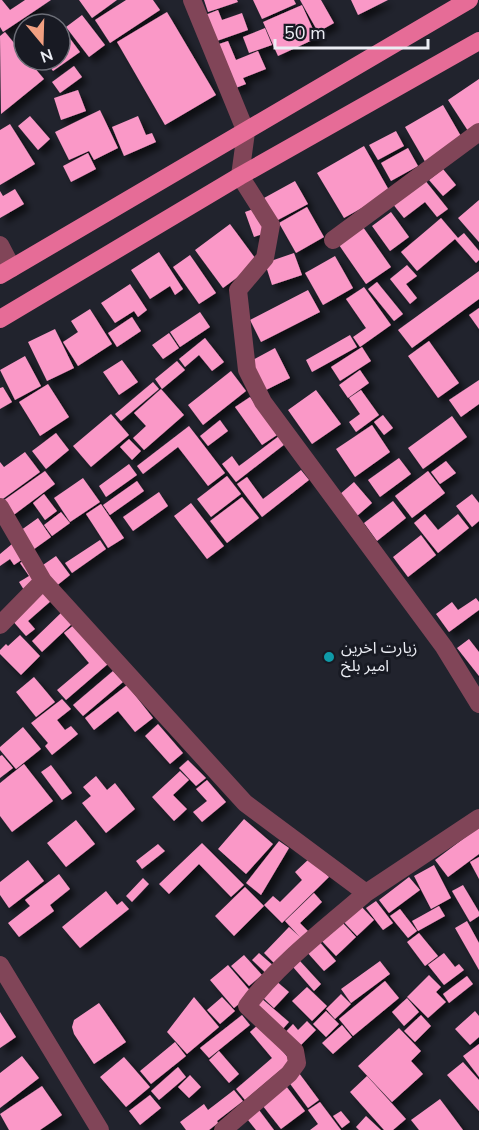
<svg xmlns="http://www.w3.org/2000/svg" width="479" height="1130" font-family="'Nunito Sans','Noto Sans Arabic',sans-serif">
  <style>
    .building { fill: #fa98c7; filter: url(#shadow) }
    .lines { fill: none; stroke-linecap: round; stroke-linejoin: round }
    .minor { stroke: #814558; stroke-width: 18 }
    .trunk { stroke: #e66c97; stroke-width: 18 }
    .culture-dot { fill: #0f9aa8; stroke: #181a23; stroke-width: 2 }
    .labels { text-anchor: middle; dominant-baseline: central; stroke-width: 6; stroke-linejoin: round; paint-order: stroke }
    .poi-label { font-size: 16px; fill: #ebedf4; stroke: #181a23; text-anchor: start }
  </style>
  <defs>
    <filter id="shadow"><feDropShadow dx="5.5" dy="5.5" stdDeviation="3" flood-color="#0009"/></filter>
  </defs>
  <rect width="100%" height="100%" fill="#21232d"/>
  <!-- building -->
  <path class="building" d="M 0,0 L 2,0 L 10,10 L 25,0 L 51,0 L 3,32 L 0,27 Z
    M 79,0 L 117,0 L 92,18 Z
    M 126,0 L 153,0 L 160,10 L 110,43 L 95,20 Z
    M 204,0 L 237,0 L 238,2 L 208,12 Z
    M 253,0 L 294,0 L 296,4 L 262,19 Z
    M 300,0 L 321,0 L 334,23 L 318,32 Z
    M 351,0 L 388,0 L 358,15 Z
    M 302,5 L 317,38 L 278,56 L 263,22 Z
    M 218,10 L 222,20 L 242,13 L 248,30 L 214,42 L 205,15 Z
    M 167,12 L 216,95 L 165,125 L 117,42 Z
    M 82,15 L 105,45 L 89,57 L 66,27 Z
    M 60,25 L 80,52 L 53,71 L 45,60 L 60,60 Z
    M 265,28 L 272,45 L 249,53 L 243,37 Z
    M 5,32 L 24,55 L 24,60 L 28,60 L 44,79 L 1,114 L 0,36 Z
    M 228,41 L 236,60 L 258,51 L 266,69 L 243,78 L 246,84 L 233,89 L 216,45 Z
    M 74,66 L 82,77 L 60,93 L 52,82 Z
    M 479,79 L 479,128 L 470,134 L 448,100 Z
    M 78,90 L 86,111 L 61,120 L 54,98 Z
    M 443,105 L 462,138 L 427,165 L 405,127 Z
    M 100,110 L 118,148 L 94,160 L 89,151 L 69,160 L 55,132 Z
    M 30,116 L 50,139 L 38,150 L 18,126 Z
    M 138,116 L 146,135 L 152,133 L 156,142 L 124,156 L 112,127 Z
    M 10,124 L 35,164 L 0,185 L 0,130 Z
    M 396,131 L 404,146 L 378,160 L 369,145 Z
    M 364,146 L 390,192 L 344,218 L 317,173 Z
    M 408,148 L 418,166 L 391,181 L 381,163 Z
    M 88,153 L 96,169 L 71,182 L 63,166 Z
    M 443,169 L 456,185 L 443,196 L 429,180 Z
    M 424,179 L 448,209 L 437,217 L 425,202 L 404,218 L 392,203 Z
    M 295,181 L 308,204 L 276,221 L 264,198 Z
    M 15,189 L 24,204 L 0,218 L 0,191 L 3,196 Z
    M 479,200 L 479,242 L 458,218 Z
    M 259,207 L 268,232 L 254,237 L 245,212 Z
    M 307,207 L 324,237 L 296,253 L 279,223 Z
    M 391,212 L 409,237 L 390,251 L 372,226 Z
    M 441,218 L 458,238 L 464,233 L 479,251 L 479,260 L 476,263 L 455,239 L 417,271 L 401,252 Z
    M 230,224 L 258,262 L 223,288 L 195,250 Z
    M 363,227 L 391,267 L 366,284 L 339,245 Z
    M 159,252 L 183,289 L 175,295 L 170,286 L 150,299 L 131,270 Z
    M 294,253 L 302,275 L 272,285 L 265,263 Z
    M 190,255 L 216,293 L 199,304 L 173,267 Z
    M 335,256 L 353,288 L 323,305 L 305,273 Z
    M 407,265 L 417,276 L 406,284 L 417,298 L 410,304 L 390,279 Z
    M 479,271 L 479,299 L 412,348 L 398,330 Z
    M 377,282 L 403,314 L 394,321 L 368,289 Z
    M 130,284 L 147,310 L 138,317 L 134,311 L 115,323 L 101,303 Z
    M 364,287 L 391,325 L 360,347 L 353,337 L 366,328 L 346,299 Z
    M 308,290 L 320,312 L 261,342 L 250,320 Z
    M 479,308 L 479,329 L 469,315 Z
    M 90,309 L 112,344 L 78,366 L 63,342 L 78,332 L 71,321 Z
    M 200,312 L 210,327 L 180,347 L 170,332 Z
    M 132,317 L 141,331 L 117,347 L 108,333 Z
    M 55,329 L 74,368 L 47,381 L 28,342 Z
    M 169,333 L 179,348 L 163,359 L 152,345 Z
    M 350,335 L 357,347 L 312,372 L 306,360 Z
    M 205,338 L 224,362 L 212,371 L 199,355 L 185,367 L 179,359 Z
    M 429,341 L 459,383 L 438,398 L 408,356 Z
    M 362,347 L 371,361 L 340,381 L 331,367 Z
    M 275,348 L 290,378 L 264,391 L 249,362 Z
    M 25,356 L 41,386 L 15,400 L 0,370 Z
    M 122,360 L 138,382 L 119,395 L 103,372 Z
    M 177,361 L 185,370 L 162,389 L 155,379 Z
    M 360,370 L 369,383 L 348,398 L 339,385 Z
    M 231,371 L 246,391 L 203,425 L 188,405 Z
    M 479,380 L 479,404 L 461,417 L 449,400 Z
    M 153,382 L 159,389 L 121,421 L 115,414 Z
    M 48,384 L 69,417 L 40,436 L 19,402 Z
    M 3,387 L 12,402 L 0,409 L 0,388 Z
    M 161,389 L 184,415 L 144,450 L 133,438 L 146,426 L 134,413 Z
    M 316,390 L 341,424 L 312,444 L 288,410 Z
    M 361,390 L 379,415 L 356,432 L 349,422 L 360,414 L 349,398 Z
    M 250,397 L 277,435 L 262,445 L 235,407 Z
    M 111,414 L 129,435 L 91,467 L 73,446 Z
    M 383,415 L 393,428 L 384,435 L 374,422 Z
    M 452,416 L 467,437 L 423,469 L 408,448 Z
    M 220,420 L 228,431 L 208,446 L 200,436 Z
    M 372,425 L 390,452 L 355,477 L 336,449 Z
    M 189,426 L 225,473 L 208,486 L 178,447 L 143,474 L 137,466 Z
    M 56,433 L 69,450 L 46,469 L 32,451 Z
    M 279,436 L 285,444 L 236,482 L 222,464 L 232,456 L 239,466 Z
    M 129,439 L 141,451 L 132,460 L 120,447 Z
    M 25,452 L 40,472 L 0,501 L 0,462 L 4,467 Z
    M 399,458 L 411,474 L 380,497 L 368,480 Z
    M 446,461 L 456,473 L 440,484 L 431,472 Z
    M 129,464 L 137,475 L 106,497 L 99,486 Z
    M 301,470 L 309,480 L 262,517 L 237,484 L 247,477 L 263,499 Z
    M 45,471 L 55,484 L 11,517 L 0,503 Z
    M 428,471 L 445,493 L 412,518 L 395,496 Z
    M 227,476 L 241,494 L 211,517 L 197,499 Z
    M 83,478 L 100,502 L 70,522 L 54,498 Z
    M 137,481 L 144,491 L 110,515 L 103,505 Z
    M 354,482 L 372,503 L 357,516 L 339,495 Z
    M 159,492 L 168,506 L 133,531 L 123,517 Z
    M 44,494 L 57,511 L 45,520 L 33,503 Z
    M 472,494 L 479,503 L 479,521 L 472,527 L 456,506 Z
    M 242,497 L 259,518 L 227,543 L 210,521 Z
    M 393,501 L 406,518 L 377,541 L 364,523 Z
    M 191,503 L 224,546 L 207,559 L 174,516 Z
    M 101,504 L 124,538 L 108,548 L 86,514 Z
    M 61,512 L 70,523 L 52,536 L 44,525 Z
    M 425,514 L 438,530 L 458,514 L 469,528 L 438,553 L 414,523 Z
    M 38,518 L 51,537 L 30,552 L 17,533 Z
    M 421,535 L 436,555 L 408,577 L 393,557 Z
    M 100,540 L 106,549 L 72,573 L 65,563 Z
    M 12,544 L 23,559 L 14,565 L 10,559 L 0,566 L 0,554 Z
    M 56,556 L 70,575 L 55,587 L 40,567 Z
    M 27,559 L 41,579 L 24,590 L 19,582 L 29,576 L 20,563 Z
    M 44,591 L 52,600 L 28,621 L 35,629 L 26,636 L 11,619 Z
    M 476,598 L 479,602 L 479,610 L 449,632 L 436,614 L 452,602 L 458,610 Z
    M 64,610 L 75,621 L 42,652 L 32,641 Z
    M 75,624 L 109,663 L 66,700 L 57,690 L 89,663 L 64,633 Z
    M 20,635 L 40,656 L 21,675 L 0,654 L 0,650 L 6,644 L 8,646 Z
    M 469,639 L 479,652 L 479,676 L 457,648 Z
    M 113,671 L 123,682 L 83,716 L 73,705 Z
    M 34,677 L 55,702 L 36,717 L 16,692 Z
    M 127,685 L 153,718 L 135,732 L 118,711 L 94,730 L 85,718 Z
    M 62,699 L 71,709 L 57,720 L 65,730 L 71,726 L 78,734 L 52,755 L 45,746 L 48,743 L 31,723 Z
    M 158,724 L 183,753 L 170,764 L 145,736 Z
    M 23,727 L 41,749 L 16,769 L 0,750 L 0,747 Z
    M 2,755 L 13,768 L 0,778 L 0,756 Z
    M 188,760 L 206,778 L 196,786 L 179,768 Z
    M 24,764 L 53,801 L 12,832 L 0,816 L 0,783 Z
    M 51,765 L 72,793 L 62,800 L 41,772 Z
    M 180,771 L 189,780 L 173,795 L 187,809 L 174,821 L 152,797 Z
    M 96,776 L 107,790 L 115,783 L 135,809 L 106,833 L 82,803 L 91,796 L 83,787 Z
    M 207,780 L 226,802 L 202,822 L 193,812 L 207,801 L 196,789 Z
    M 244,819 L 273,844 L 246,874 L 218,849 Z
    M 76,820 L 95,844 L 66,867 L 47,843 Z
    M 479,827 L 479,854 L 448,877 L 435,860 Z
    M 279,841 L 289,848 L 261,895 L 246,883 Z
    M 202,843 L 244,885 L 231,897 L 199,864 L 169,894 L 159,884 Z
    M 158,844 L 165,851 L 142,869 L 136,861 Z
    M 479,857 L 479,879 L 470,862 Z
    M 310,858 L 329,877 L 282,923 L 264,905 L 273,896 L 280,902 L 302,880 L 295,872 Z
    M 28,860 L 44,881 L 9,908 L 0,895 L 0,882 Z
    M 434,865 L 451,898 L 431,909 L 414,876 Z
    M 59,874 L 70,889 L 50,905 L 54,911 L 19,937 L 8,923 L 30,906 L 25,900 Z
    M 409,877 L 420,890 L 389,913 L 379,900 Z
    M 143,878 L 149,884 L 132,902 L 126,896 Z
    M 463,885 L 479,912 L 479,916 L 470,922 L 452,891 Z
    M 245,887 L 264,906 L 234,936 L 215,916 Z
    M 106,891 L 117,905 L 122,901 L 129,909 L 80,948 L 62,927 Z
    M 314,893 L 322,902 L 300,923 L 309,932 L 278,967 L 264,953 L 289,927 L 300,937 L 285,921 Z
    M 376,901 L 393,923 L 383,930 L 366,908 Z
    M 358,903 L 374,920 L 357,936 L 341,919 Z
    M 439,906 L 445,916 L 418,931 L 412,921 Z
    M 400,909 L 417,931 L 408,938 L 390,916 Z
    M 340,920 L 356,937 L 336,956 L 320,939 Z
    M 467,921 L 479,943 L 479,970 L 455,928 Z
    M 419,933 L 438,956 L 425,966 L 407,942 Z
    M 318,940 L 336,961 L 324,971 L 306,951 Z
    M 259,953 L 276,968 L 269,976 L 252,960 Z
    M 444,953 L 455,967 L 459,964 L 464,970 L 444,985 L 428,965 Z
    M 244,955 L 262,975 L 249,986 L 231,966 Z
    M 300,961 L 321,984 L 314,991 L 293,967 Z
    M 380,961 L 390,974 L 351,1003 L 341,989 Z
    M 228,965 L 252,993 L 234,1008 L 210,980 Z
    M 429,975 L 441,987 L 436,992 L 446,1002 L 428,1018 L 407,997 Z
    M 467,976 L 473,984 L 449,1003 L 443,994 Z
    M 275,980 L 289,992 L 274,1008 L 260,995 Z
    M 385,981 L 399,998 L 353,1036 L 339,1019 Z
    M 307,987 L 327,1006 L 312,1021 L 292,1001 Z
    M 341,994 L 351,1004 L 335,1019 L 326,1009 Z
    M 194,997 L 219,1027 L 187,1054 L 167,1032 Z
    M 222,997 L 235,1011 L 220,1024 L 207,1010 Z
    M 261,998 L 289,1022 L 280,1032 L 253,1008 Z
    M 407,998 L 419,1012 L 404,1026 L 392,1012 Z
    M 99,1003 L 126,1042 L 94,1064 L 74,1034 L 72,1027 L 74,1020 Z
    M 326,1011 L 339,1024 L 326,1037 L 313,1024 Z
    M 475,1011 L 479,1016 L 479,1037 L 470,1045 L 455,1029 Z
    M 0,1012 L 16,1037 L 0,1048 Z
    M 242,1015 L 250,1025 L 209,1058 L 200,1048 Z
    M 421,1015 L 431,1026 L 415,1042 L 404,1031 Z
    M 307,1021 L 316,1030 L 296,1050 L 282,1036 L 293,1024 L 298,1030 Z
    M 259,1024 L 291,1061 L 245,1100 L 236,1089 L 272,1058 L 250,1032 Z
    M 342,1025 L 352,1037 L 333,1054 L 322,1043 Z
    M 399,1028 L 421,1051 L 411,1061 L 423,1074 L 392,1102 L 358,1066 Z
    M 175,1042 L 186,1056 L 151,1084 L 140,1071 Z
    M 479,1044 L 479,1077 L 463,1056 Z
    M 219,1051 L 239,1074 L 229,1083 L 209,1060 Z
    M 22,1056 L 39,1078 L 0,1108 L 0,1073 Z
    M 124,1057 L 150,1087 L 126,1107 L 100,1077 Z
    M 463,1062 L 479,1080 L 479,1111 L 447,1075 Z
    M 178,1067 L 186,1077 L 159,1100 L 151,1091 Z
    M 299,1073 L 319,1100 L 308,1108 L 288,1081 Z
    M 190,1075 L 201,1087 L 189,1098 L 178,1087 Z
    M 367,1076 L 406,1119 L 393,1130 L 384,1130 L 350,1092 Z
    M 283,1082 L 305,1111 L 281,1129 L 259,1101 Z
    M 42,1086 L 62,1115 L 40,1130 L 9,1130 L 0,1114 Z
    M 234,1090 L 243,1101 L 217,1121 L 218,1123 L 209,1130 L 186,1130 L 180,1122 L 204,1104 L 208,1110 Z
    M 150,1095 L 161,1108 L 140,1125 L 129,1111 Z
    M 440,1099 L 463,1130 L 419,1130 L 411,1120 Z
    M 320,1102 L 341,1130 L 310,1130 L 318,1124 L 308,1110 Z
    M 256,1106 L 274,1130 L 256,1130 L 244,1115 Z
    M 341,1111 L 350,1122 L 342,1128 L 333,1116 Z
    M 366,1116 L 381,1130 L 359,1130 L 356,1127 Z"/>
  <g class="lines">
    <!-- minor -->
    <path class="minor" d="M 192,0 L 246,132 L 240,176 L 271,225 L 265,258 L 238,290 L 247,370 L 263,402 L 444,647 L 479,704
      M 333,240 L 479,132
      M 0,245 L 12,268
      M 0,507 L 43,581 L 245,803 L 366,893 L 479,818
      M 0,625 L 43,581
      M 0,965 L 100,1130
      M 223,1130 L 289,1074 L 297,1063 L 295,1051 L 247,1006 C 279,963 326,928 366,893"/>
    <!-- trunk -->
    <path class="trunk" d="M 0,275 L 469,0
      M 0,319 L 240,176 L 479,41"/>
  </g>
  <!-- markers -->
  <circle class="culture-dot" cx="329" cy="657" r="6"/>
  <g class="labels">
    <!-- poi labels -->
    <g class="poi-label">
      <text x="341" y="648">زیارت اخرین<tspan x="341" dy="18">امیر بلخ</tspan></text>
    </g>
  </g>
  <!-- north arrow -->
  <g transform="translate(42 42) rotate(161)"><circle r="28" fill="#181a23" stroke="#6c6e77" stroke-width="1.5"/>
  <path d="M0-4.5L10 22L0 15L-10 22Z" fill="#f2a081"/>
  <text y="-9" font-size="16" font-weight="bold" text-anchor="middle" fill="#ebedf4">N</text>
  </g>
  <!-- scale -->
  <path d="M275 39v9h153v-9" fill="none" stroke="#ebedf4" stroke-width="3"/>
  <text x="284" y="39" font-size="18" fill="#ebedf4" stroke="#181a23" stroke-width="4.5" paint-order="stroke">50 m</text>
</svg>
